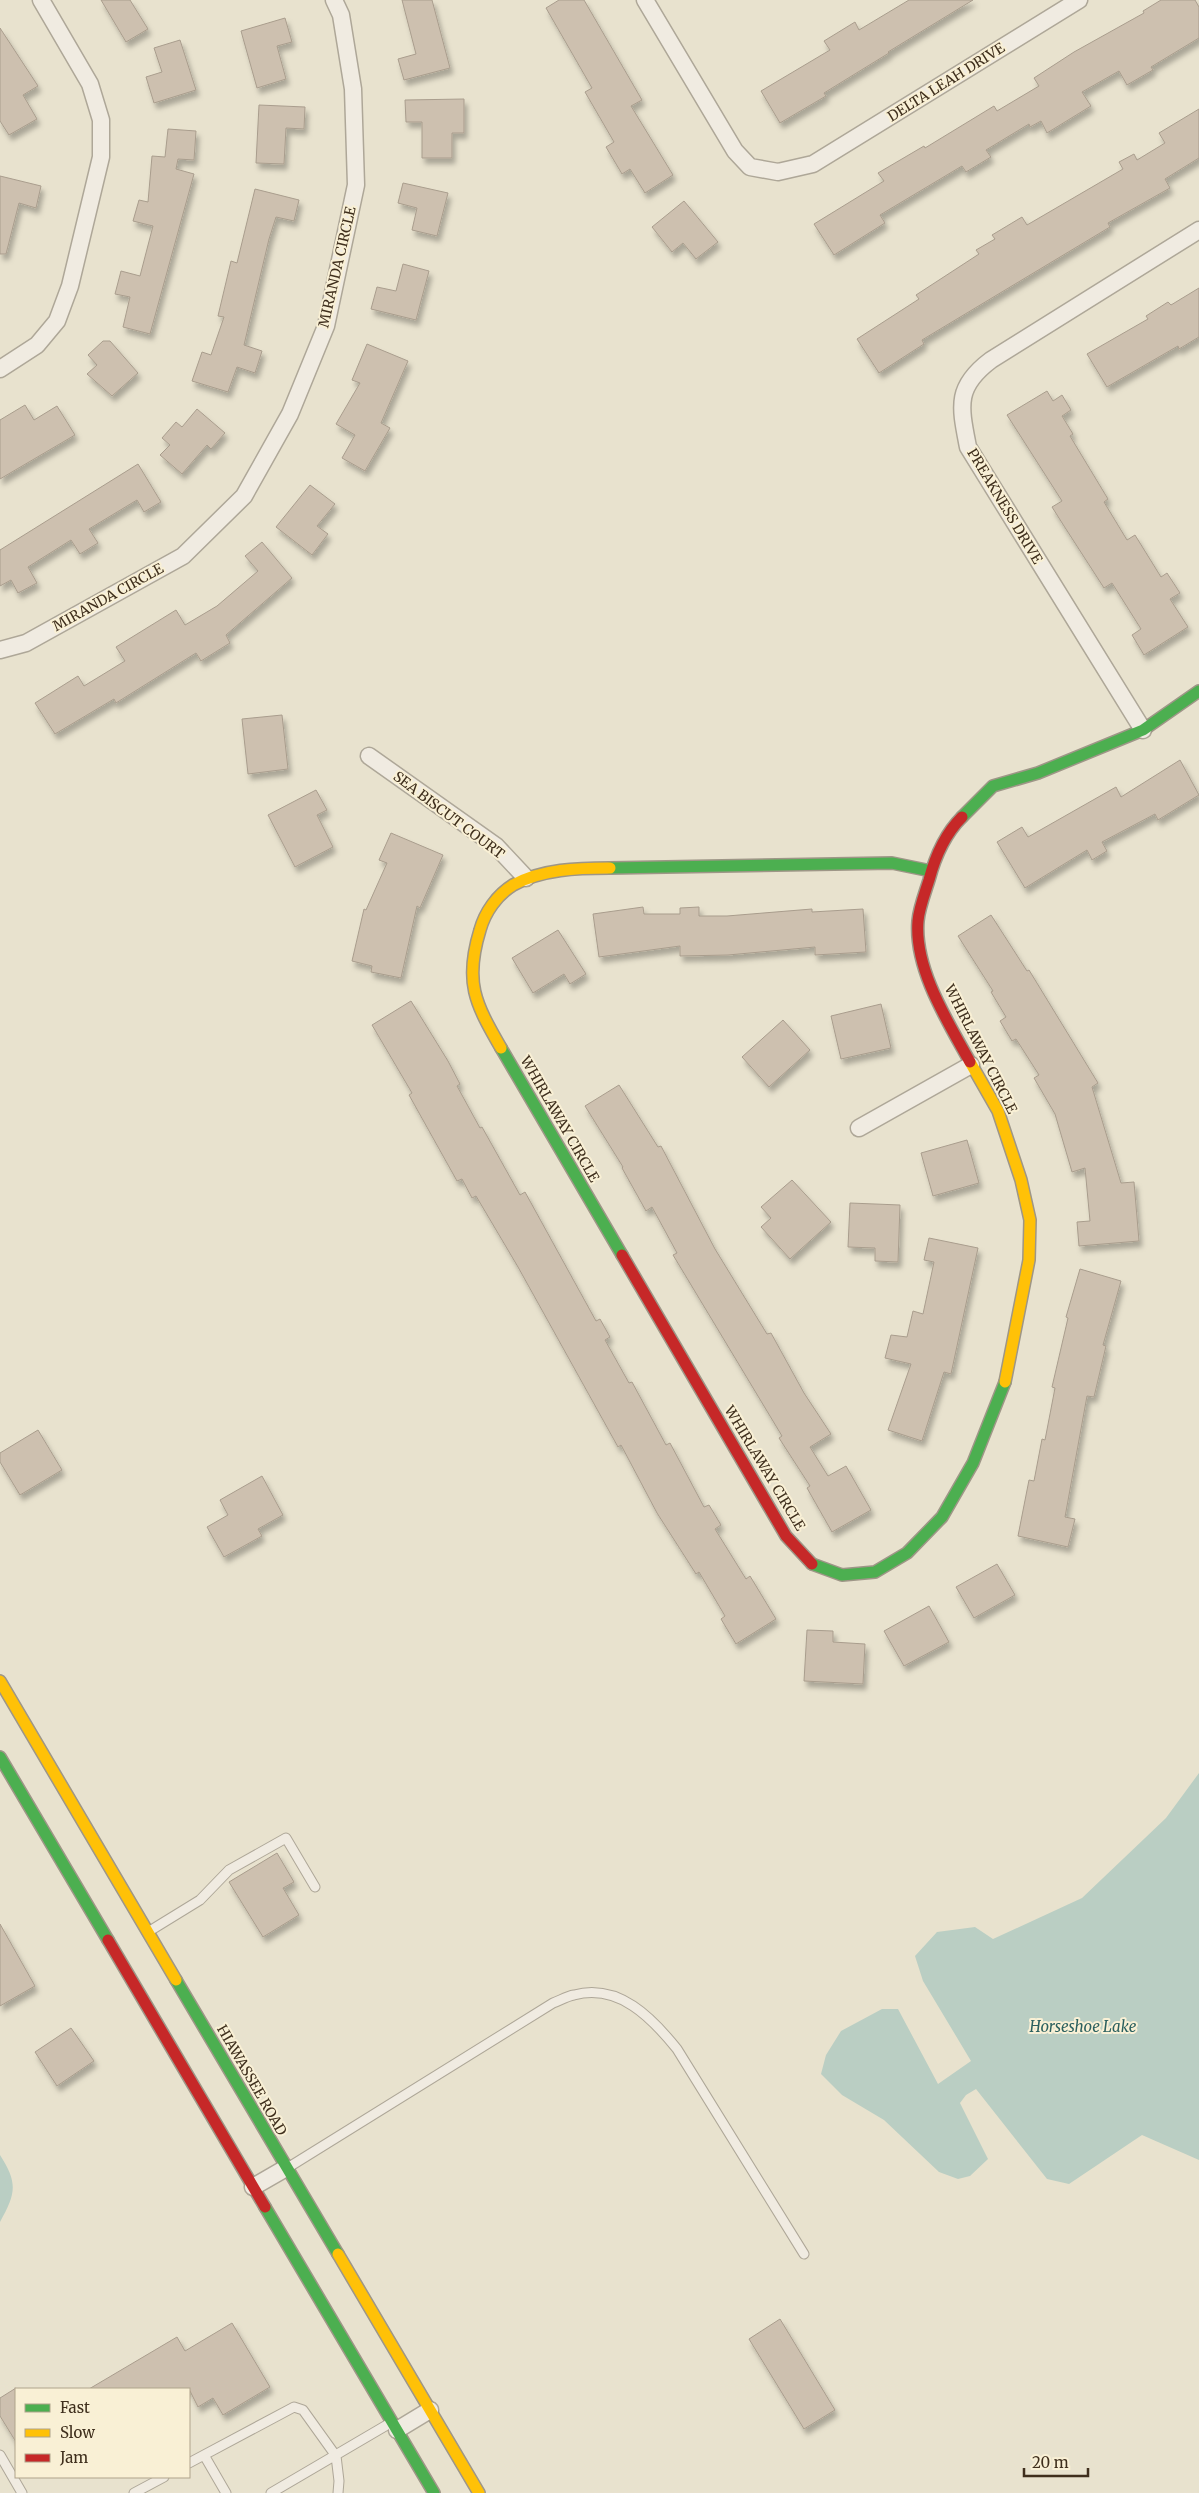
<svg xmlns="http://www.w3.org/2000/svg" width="1199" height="2493" font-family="Merriweather,serif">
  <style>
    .water { fill: #bacec3 }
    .building { fill: #cdc0af; stroke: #a99d8d; filter: url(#shadow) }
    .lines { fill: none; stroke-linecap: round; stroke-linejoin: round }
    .lane-casing { stroke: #aea798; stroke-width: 11 }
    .street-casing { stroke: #aea798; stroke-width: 19 }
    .fast-casing { stroke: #9e9687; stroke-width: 14 }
    .slow-casing { stroke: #9e9687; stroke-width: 14 }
    .jam-casing { stroke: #9e9687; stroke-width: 14 }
    .lane { stroke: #f0ebe1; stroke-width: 9 }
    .street { stroke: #f0ebe1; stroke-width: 16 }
    .fast { stroke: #4caf50; stroke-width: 11 }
    .slow { stroke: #ffc107; stroke-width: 11 }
    .jam { stroke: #c62828; stroke-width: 11 }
    .labels { text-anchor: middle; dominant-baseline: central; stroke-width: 4; stroke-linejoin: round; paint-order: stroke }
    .street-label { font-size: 14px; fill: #3f2f1d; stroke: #f9f0d5 }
    .water-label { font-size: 15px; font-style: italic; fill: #2b605f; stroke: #f9f0d5 }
  </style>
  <defs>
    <filter id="shadow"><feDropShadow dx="3" dy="5.5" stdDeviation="2.5" flood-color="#0004"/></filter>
  </defs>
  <rect width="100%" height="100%" fill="#e8e2ce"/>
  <!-- water -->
  <path class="water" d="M 1199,1773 L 1199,2160 L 1142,2135 L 1069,2184 L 1047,2179 L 976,2089 L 966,2095 L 960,2103 L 988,2159 L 970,2176 L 958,2179 L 939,2172 L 884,2120 L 842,2095 L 821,2074 L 826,2055 L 841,2031 L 882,2009 L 898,2009 L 938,2084 L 971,2061 L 923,1981 L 915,1956 L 937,1932 L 975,1927 L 993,1939 L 1082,1898 L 1166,1818 Z
    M 0,2155 C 18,2183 16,2193 0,2222 Z"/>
  <!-- building -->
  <path class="building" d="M 101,0 L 130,0 L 148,29 L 126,42 Z
    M 402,0 L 432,0 L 450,68 L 404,80 L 398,59 L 416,54 Z
    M 559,0 L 584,0 L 642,100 L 631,106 L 673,175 L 645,193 L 630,169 L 622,174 L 606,147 L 614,142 L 585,92 L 592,88 L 546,8 Z
    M 909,0 L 973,0 L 888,52 L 889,53 L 824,93 L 826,96 L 780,123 L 761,91 L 830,50 L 824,41 L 855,22 L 859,30 Z
    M 1161,0 L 1195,0 L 1199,7 L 1199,38 L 1151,67 L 1153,70 L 1127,85 L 1119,71 L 1082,92 L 1091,106 L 1047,133 L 1041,121 L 1030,127 L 1029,124 L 986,150 L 991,157 L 966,172 L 962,166 L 880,215 L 885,223 L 834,255 L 814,224 L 884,181 L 878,173 L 924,146 L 925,148 L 994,106 L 997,111 L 1039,86 L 1034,78 L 1074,52 L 1144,13 L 1143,11 Z
    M 285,18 L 292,42 L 277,46 L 286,79 L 257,88 L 241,31 Z
    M 0,28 L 38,86 L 23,95 L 37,119 L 9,135 L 0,121 Z
    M 180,40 L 196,90 L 154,103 L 146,77 L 162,72 L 154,48 Z
    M 464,99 L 464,133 L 452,133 L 452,158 L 422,158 L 422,122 L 406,122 L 405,100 Z
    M 259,105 L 305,107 L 304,129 L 286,128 L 284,164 L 256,163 Z
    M 1199,109 L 1199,158 L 1165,179 L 1170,188 L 1108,223 L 1110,227 L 922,340 L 924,344 L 879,373 L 857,339 L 919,299 L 916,295 L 979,254 L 976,250 L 995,239 L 992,235 L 1022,217 L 1027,225 L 1123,169 L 1119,162 L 1134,154 L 1137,160 L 1165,143 L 1159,133 Z
    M 168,129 L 196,131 L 194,160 L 178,159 L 176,169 L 194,174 L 150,334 L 123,327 L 130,297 L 115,294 L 121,271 L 140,276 L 153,226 L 133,221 L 139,200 L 148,202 L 152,156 L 165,157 Z
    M 0,176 L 41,186 L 36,208 L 19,203 L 6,254 L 0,254 Z
    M 403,183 L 448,193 L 437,236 L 412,230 L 417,208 L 398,203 Z
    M 255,189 L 299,200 L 294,221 L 276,217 L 269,239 L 244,345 L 262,351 L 255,373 L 237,367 L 228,392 L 192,381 L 202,352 L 211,355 L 224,317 L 218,316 L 231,261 L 237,263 Z
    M 684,201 L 718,242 L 696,259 L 683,243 L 672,252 L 652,227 Z
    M 403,264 L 429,271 L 416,320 L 371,309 L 377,287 L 396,291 Z
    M 1199,288 L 1199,337 L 1179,349 L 1178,346 L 1107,387 L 1087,354 L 1148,319 L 1146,316 L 1168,302 L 1171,305 Z
    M 103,341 L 110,341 L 138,373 L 112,396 L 87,374 L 97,365 L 88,355 Z
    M 367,344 L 408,361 L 381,423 L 390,428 L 365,471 L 342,458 L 355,435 L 336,424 L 360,383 L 352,380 Z
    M 1047,391 L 1053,401 L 1062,395 L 1071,410 L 1062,416 L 1073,434 L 1070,436 L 1108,499 L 1104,502 L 1127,540 L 1135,535 L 1161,577 L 1167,573 L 1180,593 L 1170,599 L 1188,627 L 1144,655 L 1132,635 L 1141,629 L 1112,583 L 1104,588 L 1064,526 L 1052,507 L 1062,501 L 1007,415 Z
    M 25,405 L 34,420 L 57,406 L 75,435 L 0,479 L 0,420 Z
    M 197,409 L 225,433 L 211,449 L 207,445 L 182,474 L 160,455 L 170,445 L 162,438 L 176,422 L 182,427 Z
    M 138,464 L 161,502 L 144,512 L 137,500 L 89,529 L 98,543 L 80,554 L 71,540 L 28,567 L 37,583 L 18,593 L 11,580 L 0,586 L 0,550 Z
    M 310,485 L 335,504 L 317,526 L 328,534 L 312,555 L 276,527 Z
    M 262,542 L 292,578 L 226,635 L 230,643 L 201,661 L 196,653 L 116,703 L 114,699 L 55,734 L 35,703 L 78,676 L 84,686 L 125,661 L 116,647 L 176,610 L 185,625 L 217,606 L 258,571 L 245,556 Z
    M 282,715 L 288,769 L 248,774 L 242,719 Z
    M 1180,760 L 1199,795 L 1158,820 L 1155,814 L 1102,842 L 1107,851 L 1092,860 L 1087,850 L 1025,888 L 997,842 L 1022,827 L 1028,837 L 1116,787 L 1121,797 Z
    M 316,790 L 327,810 L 317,815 L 333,847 L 295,867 L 268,815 Z
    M 391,833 L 443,855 L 420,908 L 417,906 L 401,978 L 371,972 L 372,966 L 352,961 L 364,909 L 366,910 L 387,863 L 379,860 Z
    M 643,907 L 644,914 L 680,914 L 680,908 L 699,907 L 699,916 L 727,916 L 812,909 L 812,912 L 863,909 L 866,952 L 815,955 L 815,947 L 728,955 L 680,956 L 680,946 L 599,957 L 593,914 Z
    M 991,915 L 1027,971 L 1029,970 L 1098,1083 L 1092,1087 L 1121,1183 L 1134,1182 L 1139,1241 L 1079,1246 L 1077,1222 L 1090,1221 L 1085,1168 L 1072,1172 L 1055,1114 L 1034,1078 L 1039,1075 L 1016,1039 L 1012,1041 L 1000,1021 L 1006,1017 L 991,992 L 993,991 L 958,936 Z
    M 558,930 L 586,974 L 570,984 L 564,974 L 533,993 L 512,958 Z
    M 411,1001 L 448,1061 L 460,1084 L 457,1086 L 480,1128 L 482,1127 L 520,1195 L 525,1192 L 596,1321 L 600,1319 L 610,1337 L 605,1340 L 629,1383 L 632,1382 L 666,1445 L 670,1443 L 704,1507 L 709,1505 L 721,1525 L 715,1529 L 746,1579 L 750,1576 L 776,1619 L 736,1644 L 721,1619 L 725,1616 L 699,1572 L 696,1574 L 657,1513 L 621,1445 L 618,1447 L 518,1267 L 476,1196 L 472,1198 L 462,1179 L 457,1181 L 409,1095 L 412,1093 L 372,1025 Z
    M 881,1004 L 891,1048 L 841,1059 L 831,1016 Z
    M 783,1020 L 810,1050 L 769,1087 L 742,1057 Z
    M 619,1085 L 658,1147 L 661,1146 L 715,1249 L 767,1334 L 771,1333 L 804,1393 L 831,1434 L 810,1447 L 828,1476 L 846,1466 L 871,1510 L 832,1532 L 807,1488 L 810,1486 L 779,1438 L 782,1436 L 673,1255 L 677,1253 L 652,1207 L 646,1211 L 622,1168 L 623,1167 L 585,1106 Z
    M 967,1140 L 979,1183 L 933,1196 L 921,1153 Z
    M 792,1180 L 831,1222 L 790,1259 L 761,1227 L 771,1218 L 761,1207 Z
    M 850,1203 L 900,1205 L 898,1262 L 875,1261 L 875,1248 L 848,1247 Z
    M 929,1238 L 978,1248 L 951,1374 L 944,1372 L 922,1441 L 888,1430 L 911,1364 L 885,1358 L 891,1335 L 907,1337 L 913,1311 L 923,1314 L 934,1262 L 924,1260 Z
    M 1080,1269 L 1121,1281 L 1103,1345 L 1106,1346 L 1094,1397 L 1087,1396 L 1065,1517 L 1075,1519 L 1068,1547 L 1018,1536 L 1029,1480 L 1034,1481 L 1042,1439 L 1045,1440 L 1055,1388 L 1052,1387 L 1068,1318 L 1066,1317 Z
    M 38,1430 L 62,1470 L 20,1495 L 0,1462 L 0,1453 Z
    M 262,1476 L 283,1515 L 258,1529 L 262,1536 L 224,1557 L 207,1527 L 228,1515 L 220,1500 Z
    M 997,1564 L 1015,1595 L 974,1618 L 956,1587 Z
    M 929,1606 L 949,1642 L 904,1666 L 884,1631 Z
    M 807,1630 L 833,1631 L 833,1642 L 865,1644 L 863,1684 L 804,1681 Z
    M 277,1853 L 294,1882 L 283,1888 L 299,1915 L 263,1937 L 229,1882 Z
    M 0,1924 L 35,1986 L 0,2006 Z
    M 71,2028 L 94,2061 L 57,2086 L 35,2052 Z
    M 780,2319 L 835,2410 L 804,2429 L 749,2339 Z
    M 232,2323 L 270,2387 L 223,2415 L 213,2398 L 198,2407 L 189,2389 L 89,2389 L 177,2337 L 185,2351 Z
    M 16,2388 L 16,2442 L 0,2416 L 0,2398 Z"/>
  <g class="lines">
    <defs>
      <path id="lane" d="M 148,1932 L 200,1900 L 229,1870 L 286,1838 L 315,1887
        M 289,2167 L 553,2003 C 559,2001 567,1996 574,1995 C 619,1983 652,2018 677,2049 L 804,2254
        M 0,2455 L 22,2493
        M 204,2455 L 294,2407 L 303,2410 L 336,2456 L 339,2481 L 338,2493
        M 189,2463 L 204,2455 L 226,2493
        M 134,2493 L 164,2477
        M 271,2493 L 392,2422"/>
      <path id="street" d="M 645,0 L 735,151 L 750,167 L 778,172 L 813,164 L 1079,0
        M 0,369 L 37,345 L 57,321 L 70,286 L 101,157 L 101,120 L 90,84 L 41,0
        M 0,650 L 26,643 L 183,556 L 244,496 L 290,414 L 326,326 L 356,185 L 353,89 L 341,15 L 334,0
        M 1143,730 L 968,447 C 960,406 955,387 991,360 L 1199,230
        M 369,756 L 496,846 L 526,878
        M 859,1128 L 971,1065
        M 253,2187 L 286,2168
        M 397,2430 L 430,2410"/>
      <path id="fast" d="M 962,817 L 993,786 L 1038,773 L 1143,730 L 1199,691
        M 610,868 L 892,863 L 931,871
        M 501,1048 L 622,1255
        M 812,1564 L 842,1575 L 875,1572 L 907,1553 L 942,1517 L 973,1463 L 1005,1382
        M 0,1757 L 108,1940
        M 176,1980 L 338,2254
        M 265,2207 L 434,2493"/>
      <path id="slow" d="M 501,1048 C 475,1003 464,982 480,930 C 485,912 497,895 513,885 C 542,869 578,868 610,868
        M 970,1062 L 998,1111 L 1021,1180 L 1030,1220 L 1029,1260 L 1005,1382
        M 0,1681 L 176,1980
        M 338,2254 L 479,2493"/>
      <path id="jam" d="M 962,817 C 945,834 935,857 929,880 C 925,893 919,908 918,921 C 914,969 948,1022 970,1062
        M 622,1255 L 786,1536 L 812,1564
        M 108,1940 L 265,2207"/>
    </defs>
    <!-- lane casing -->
    <use href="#lane" class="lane-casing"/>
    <!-- street casing -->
    <use href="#street" class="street-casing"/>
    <!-- fast casing -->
    <use href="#fast" class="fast-casing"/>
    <!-- slow casing -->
    <use href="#slow" class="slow-casing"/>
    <!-- jam casing -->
    <use href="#jam" class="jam-casing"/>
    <!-- lane -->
    <use href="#lane" class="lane"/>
    <!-- street -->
    <use href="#street" class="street"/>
    <!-- fast -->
    <use href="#fast" class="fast"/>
    <!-- slow -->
    <use href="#slow" class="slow"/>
    <!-- jam -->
    <use href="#jam" class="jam"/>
  </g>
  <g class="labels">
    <!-- street labels -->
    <g class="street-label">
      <text transform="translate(946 82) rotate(-32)">DELTA LEAH DRIVE</text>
      <text transform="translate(337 267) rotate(-77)">MIRANDA CIRCLE</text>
      <text transform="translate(1005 506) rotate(59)">PREAKNESS DRIVE</text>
      <text transform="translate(108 597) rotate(-29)">MIRANDA CIRCLE</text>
      <text transform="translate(449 815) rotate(37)">SEA BISCUT COURT</text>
      <text transform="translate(981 1049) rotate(63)">WHIRLAWAY CIRCLE</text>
      <text transform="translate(560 1119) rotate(60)">WHIRLAWAY CIRCLE</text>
      <text transform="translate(765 1468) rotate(59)">WHIRLAWAY CIRCLE</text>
      <text transform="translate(252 2080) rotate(60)">HIAWASSEE ROAD</text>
    </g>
    <!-- water labels -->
    <g class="water-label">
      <text x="1083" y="2026">Horseshoe Lake</text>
    </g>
  </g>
  <!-- legend -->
  <rect x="15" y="2388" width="175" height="90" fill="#f9f0d5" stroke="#afa38b"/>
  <rect x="25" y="2404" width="25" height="8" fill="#4caf50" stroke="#afa38b"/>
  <text x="60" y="2413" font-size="15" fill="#3f2f1d">Fast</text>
  <rect x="25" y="2429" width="25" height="8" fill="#ffc107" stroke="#afa38b"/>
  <text x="60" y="2438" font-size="15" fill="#3f2f1d">Slow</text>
  <rect x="25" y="2454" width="25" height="8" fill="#c62828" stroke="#afa38b"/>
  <text x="60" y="2463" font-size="15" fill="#3f2f1d">Jam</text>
  <!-- scale -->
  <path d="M1024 2468v8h64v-8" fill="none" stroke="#3f2f1d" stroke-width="2.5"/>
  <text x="1032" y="2468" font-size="15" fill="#3f2f1d" stroke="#f9f0d5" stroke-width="4" paint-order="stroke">20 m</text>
</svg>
